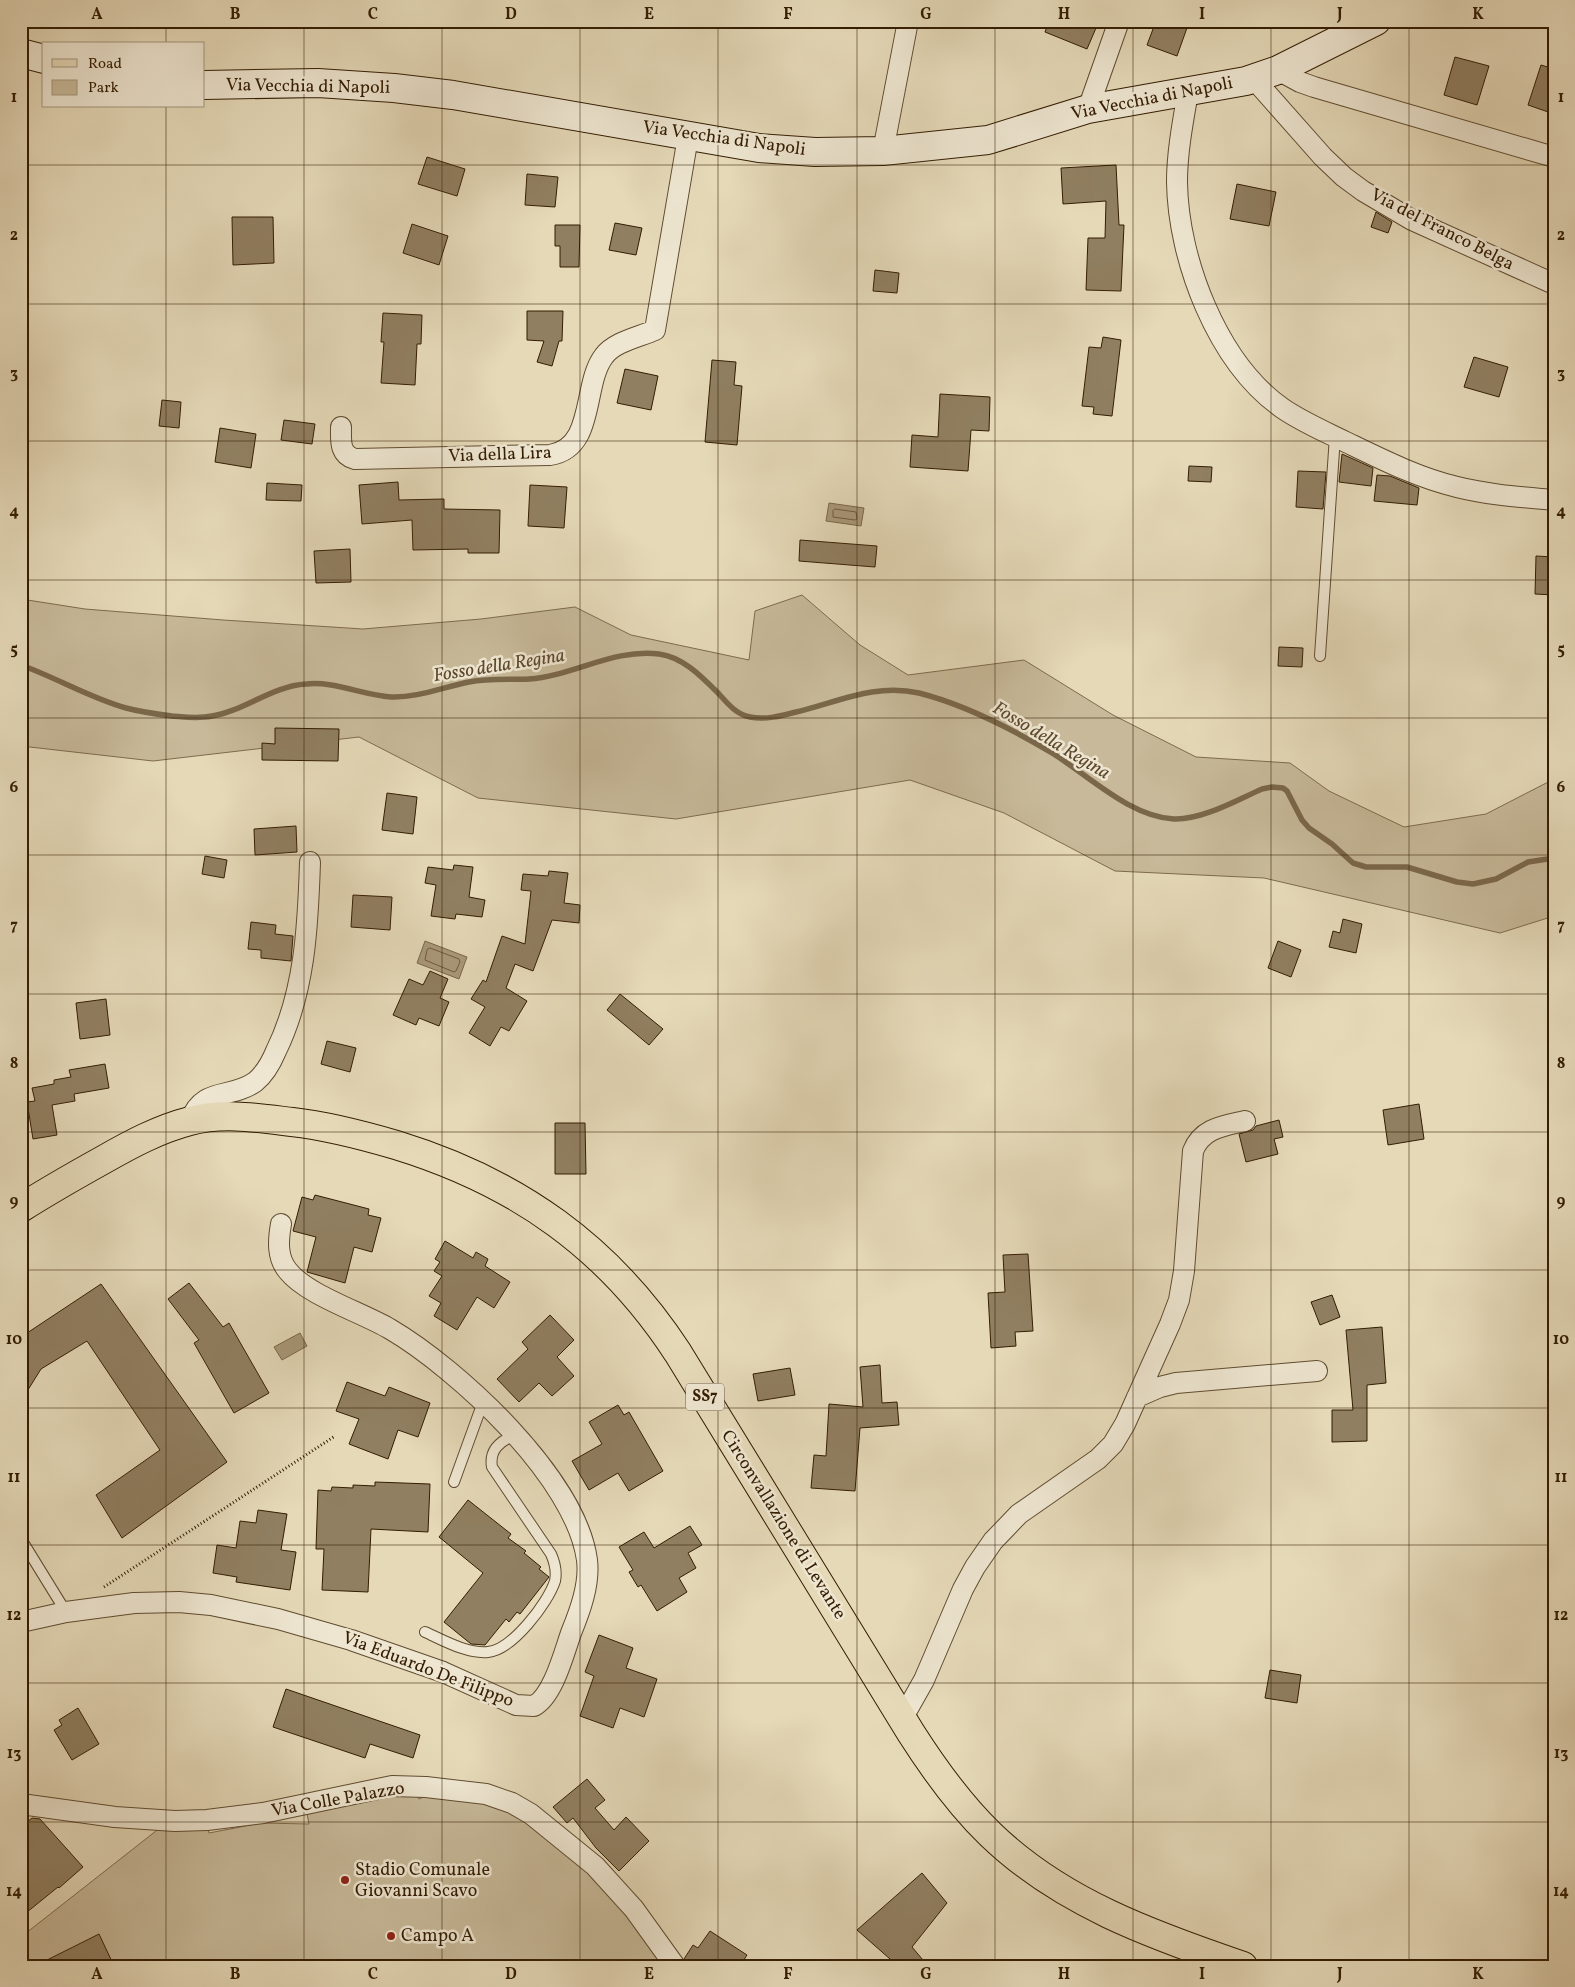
<svg xmlns="http://www.w3.org/2000/svg" width="1575" height="1987" font-family="Vollkorn,serif">
  <style>
    .green { fill: #c7b999; stroke: #7e6b4e }
    .water { fill: #a9997a; stroke: #7a674a }
    .lines { fill: none; stroke-linecap: round; stroke-linejoin: round }
    .shore { stroke: #6e5b3e; stroke-width: 1 }
    .stream { stroke: #7a674a; stroke-width: 5.5 }
    .building { fill: #907f61; stroke: #341d03 }
    .lane-casing { stroke: #604c30; stroke-width: 12 }
    .street-casing { stroke: #604c30; stroke-width: 22 }
    .secondary-casing { stroke: #341d03; stroke-width: 30 }
    .primary-casing { stroke: #341d03; stroke-width: 30 }
    .path { stroke: #341d03; stroke-width: 3; stroke-dasharray: 1 2.5; stroke-linecap: butt }
    .lane { stroke: #eee6d1; stroke-width: 10 }
    .street { stroke: #eee6d1; stroke-width: 20 }
    .secondary { stroke: #eee6d1; stroke-width: 28 }
    .primary { stroke: #e5d9b8; stroke-width: 28 }
    .grid { fill: none; stroke: #341d03; stroke-width: 1; stroke-opacity: 0.55 }
    .poi-dot { fill: #8f2418; stroke: #eee6d1; stroke-width: 2 }
    .labels { text-anchor: middle; dominant-baseline: central; stroke-width: 5; stroke-linejoin: round; paint-order: stroke }
    .shield { fill: #eee6d1; stroke: #6c5941; stroke-width: 1 }
    .shield-label { font-size: 16px; font-weight: bold; fill: #341d03 }
    .street-label { font-size: 18px; fill: #341d03; stroke: #eee6d1 }
    .poi-label { font-size: 18px; fill: #341d03; stroke: #eee6d1; text-anchor: start }
    .water-label { font-size: 19px; font-style: italic; fill: #5d482d; stroke: #eee6d1 }
    .neatline { fill: none; stroke: #341d03; stroke-width: 2 }
    .grid-label { font-size: 16px; text-anchor: middle; font-weight: bold; fill: #341d03 }
  </style>
  <rect width="100%" height="100%" fill="#e5d9b8"/>
  <filter id="stains"><feTurbulence type="fractalNoise" baseFrequency=".004" numOctaves="4"/><feColorMatrix values="0 0 0 0 .2 0 0 0 0 .09 0 0 0 0 .02 0 0 0 .5 -.17"/></filter>
  <radialGradient id="worn" r=".72"><stop offset=".6" stop-color="#630" stop-opacity="0"/><stop offset="1" stop-color="#630" stop-opacity=".3"/></radialGradient>
  <!-- green -->
  <path class="green" d="M 802,595 L 860,645 L 908,675 L 1024,660 L 1113,715 L 1196,757 L 1290,763 L 1329,791 L 1404,827 L 1486,814 L 1554,779 L 1554,916 L 1500,933 L 1264,878 L 1115,871 L 1004,813 L 910,780 L 676,819 L 478,798 L 359,737 L 153,761 L 21,746 L 21,599 L 85,609 L 223,620 L 363,629 L 481,619 L 575,607 L 631,635 L 749,660 L 755,611 Z
    M 400,1793 L 416,1794 L 419,1799 L 431,1794 L 492,1801 L 529,1820 L 575,1858 L 620,1903 L 666,1966 L 21,1966 L 21,1937 L 161,1827 L 207,1826 L 209,1833 L 261,1823 L 309,1824 L 307,1814 Z"/>
  <!-- water -->
  <path class="water" d="M 829,503 L 864,508 L 861,526 L 826,521 Z
    M 425,941 L 467,957 L 459,979 L 417,963 Z
    M 300,1333 L 307,1346 L 282,1360 L 274,1347 Z"/>
  <g class="lines">
    <!-- shore -->
    <path class="shore" d="M 835,509 L 856,512 L 857,519 L 855,520 L 833,517 L 833,511 Z
      M 430,948 L 459,959 L 460,962 L 456,971 L 454,972 L 425,960 L 427,950 Z"/>
    <!-- stream -->
    <path class="stream" d="M 21,665 C 57,678 90,698 126,708 C 141,712 156,714 172,716 C 185,717 198,719 212,716 C 244,711 272,686 306,684 C 335,681 362,695 391,697 C 417,698 443,687 469,682 C 489,678 509,680 529,679 C 572,676 615,648 659,654 C 683,657 702,677 719,694 C 728,704 736,714 750,717 C 765,720 781,716 796,712 C 838,702 875,683 919,693 C 966,705 1012,729 1052,753 C 1088,775 1130,817 1174,819 C 1202,820 1237,800 1262,789 L 1272,787 L 1283,788 L 1287,791 L 1302,820 L 1309,828 L 1332,844 L 1353,863 L 1366,867 L 1407,867 L 1457,882 L 1473,884 L 1496,879 L 1528,862 L 1554,858"/>
  </g>
  <!-- building -->
  <path class="building" d="M 1049,21 L 1099,21 L 1087,49 L 1045,32 Z
    M 1156,21 L 1176,21 L 1188,25 L 1177,56 L 1147,45 Z
    M 1455,57 L 1489,66 L 1477,105 L 1444,95 Z
    M 1541,65 L 1554,69 L 1554,114 L 1528,105 Z
    M 427,157 L 465,169 L 457,196 L 418,184 Z
    M 1116,165 L 1119,225 L 1124,225 L 1121,291 L 1086,290 L 1088,238 L 1105,238 L 1106,201 L 1063,204 L 1061,168 Z
    M 527,174 L 558,177 L 555,207 L 525,205 Z
    M 1237,184 L 1276,192 L 1269,226 L 1230,219 Z
    M 1376,212 L 1392,222 L 1388,233 L 1371,227 Z
    M 232,217 L 273,217 L 274,263 L 233,265 Z
    M 615,223 L 642,228 L 636,255 L 609,250 Z
    M 412,224 L 448,236 L 439,265 L 403,253 Z
    M 555,225 L 580,225 L 579,267 L 560,267 L 560,246 L 555,246 Z
    M 875,270 L 899,273 L 897,293 L 873,291 Z
    M 527,311 L 563,311 L 562,341 L 559,341 L 552,366 L 537,362 L 544,341 L 527,340 Z
    M 383,313 L 422,315 L 421,344 L 417,344 L 415,385 L 381,383 L 384,342 L 381,342 Z
    M 1103,337 L 1121,340 L 1112,416 L 1093,414 L 1094,407 L 1082,406 L 1089,347 L 1101,348 Z
    M 1474,357 L 1508,367 L 1499,397 L 1464,387 Z
    M 712,360 L 736,362 L 734,385 L 742,386 L 737,445 L 705,442 Z
    M 625,369 L 658,376 L 651,410 L 617,403 Z
    M 940,394 L 990,397 L 989,431 L 971,430 L 968,471 L 910,467 L 912,435 L 938,437 Z
    M 162,400 L 181,402 L 179,428 L 159,426 Z
    M 284,420 L 315,424 L 312,444 L 281,440 Z
    M 220,428 L 256,434 L 251,468 L 215,462 Z
    M 1342,454 L 1373,468 L 1371,486 L 1339,482 Z
    M 1189,466 L 1212,467 L 1211,482 L 1188,481 Z
    M 1298,471 L 1326,472 L 1323,509 L 1296,507 Z
    M 1377,475 L 1390,476 L 1419,488 L 1417,505 L 1374,501 Z
    M 398,482 L 399,500 L 444,499 L 444,509 L 500,510 L 499,553 L 468,553 L 468,549 L 413,550 L 412,520 L 362,524 L 359,485 Z
    M 267,483 L 302,485 L 301,501 L 266,500 Z
    M 530,485 L 567,487 L 564,528 L 528,526 Z
    M 800,540 L 877,546 L 875,567 L 799,561 Z
    M 350,549 L 351,582 L 316,583 L 314,551 Z
    M 1536,556 L 1554,557 L 1554,595 L 1535,594 Z
    M 1279,647 L 1303,648 L 1302,667 L 1278,666 Z
    M 275,728 L 339,729 L 338,761 L 262,760 L 262,743 L 275,744 Z
    M 387,793 L 417,797 L 413,834 L 382,830 Z
    M 296,826 L 297,852 L 255,855 L 254,829 Z
    M 205,856 L 227,860 L 224,878 L 202,874 Z
    M 454,865 L 473,867 L 469,897 L 485,900 L 482,917 L 456,914 L 455,919 L 431,916 L 436,885 L 425,883 L 428,867 L 453,870 Z
    M 549,871 L 568,873 L 564,903 L 580,905 L 579,923 L 552,920 L 533,971 L 515,964 L 506,988 L 527,1001 L 509,1031 L 501,1027 L 490,1046 L 469,1033 L 485,1007 L 471,999 L 483,980 L 486,982 L 502,936 L 525,944 L 531,891 L 521,890 L 523,874 L 548,876 Z
    M 353,895 L 392,897 L 390,930 L 351,927 Z
    M 1343,919 L 1362,924 L 1356,953 L 1329,947 L 1333,931 L 1340,933 Z
    M 251,922 L 276,925 L 275,934 L 293,936 L 291,961 L 261,958 L 261,950 L 248,949 Z
    M 1278,941 L 1301,950 L 1291,977 L 1268,968 Z
    M 430,971 L 448,979 L 440,998 L 449,1002 L 439,1026 L 419,1018 L 416,1025 L 393,1015 L 409,979 L 423,985 Z
    M 620,994 L 663,1029 L 649,1045 L 607,1010 Z
    M 106,999 L 110,1035 L 80,1039 L 76,1003 Z
    M 327,1041 L 356,1048 L 350,1072 L 321,1064 Z
    M 105,1064 L 109,1088 L 74,1094 L 75,1101 L 52,1105 L 57,1135 L 33,1139 L 27,1102 L 35,1101 L 32,1088 L 54,1084 L 54,1080 L 71,1077 L 69,1070 Z
    M 1419,1104 L 1424,1139 L 1388,1145 L 1383,1110 Z
    M 1279,1120 L 1283,1137 L 1274,1139 L 1278,1154 L 1246,1162 L 1239,1134 L 1253,1130 L 1256,1126 Z
    M 555,1123 L 585,1123 L 586,1174 L 555,1174 Z
    M 315,1195 L 369,1209 L 368,1215 L 381,1218 L 372,1252 L 354,1247 L 345,1283 L 307,1272 L 316,1237 L 293,1231 L 302,1197 L 313,1200 Z
    M 445,1241 L 473,1258 L 476,1252 L 488,1259 L 485,1266 L 510,1282 L 494,1308 L 477,1297 L 457,1330 L 434,1316 L 441,1303 L 429,1296 L 442,1276 L 434,1271 L 440,1262 L 435,1259 Z
    M 1028,1254 L 1033,1331 L 1015,1332 L 1016,1346 L 991,1348 L 988,1293 L 1005,1292 L 1003,1255 Z
    M 189,1283 L 223,1327 L 229,1323 L 269,1393 L 234,1413 L 194,1343 L 199,1340 L 168,1299 Z
    M 101,1284 L 227,1462 L 122,1538 L 96,1495 L 160,1450 L 87,1341 L 41,1369 L 21,1401 L 21,1337 Z
    M 1332,1295 L 1340,1317 L 1320,1325 L 1311,1302 Z
    M 550,1315 L 574,1340 L 557,1357 L 574,1376 L 552,1396 L 539,1383 L 519,1402 L 497,1379 L 528,1349 L 522,1342 Z
    M 1382,1327 L 1386,1383 L 1367,1385 L 1367,1441 L 1332,1442 L 1332,1410 L 1353,1410 L 1346,1330 Z
    M 880,1365 L 882,1403 L 897,1402 L 899,1425 L 860,1428 L 855,1491 L 811,1488 L 814,1455 L 826,1456 L 829,1404 L 863,1407 L 860,1367 Z
    M 790,1368 L 795,1395 L 758,1401 L 753,1374 Z
    M 347,1382 L 385,1396 L 389,1387 L 430,1403 L 418,1437 L 398,1430 L 388,1459 L 349,1444 L 359,1419 L 336,1411 Z
    M 618,1405 L 624,1415 L 629,1412 L 663,1471 L 629,1491 L 618,1473 L 589,1490 L 572,1461 L 602,1444 L 589,1422 Z
    M 375,1482 L 430,1484 L 428,1532 L 371,1529 L 368,1592 L 322,1590 L 324,1549 L 316,1549 L 318,1490 L 331,1491 L 332,1487 L 353,1488 L 353,1485 L 375,1486 Z
    M 468,1500 L 511,1534 L 508,1538 L 526,1551 L 524,1553 L 541,1567 L 539,1569 L 549,1577 L 520,1614 L 517,1612 L 509,1622 L 506,1619 L 485,1645 L 471,1644 L 444,1622 L 483,1573 L 439,1537 Z
    M 258,1510 L 287,1514 L 281,1550 L 296,1552 L 290,1590 L 236,1582 L 237,1577 L 213,1573 L 217,1545 L 236,1548 L 240,1521 L 256,1523 Z
    M 690,1526 L 702,1545 L 688,1553 L 696,1568 L 679,1578 L 687,1592 L 657,1611 L 641,1585 L 638,1587 L 629,1572 L 633,1570 L 619,1547 L 644,1532 L 654,1548 Z
    M 599,1635 L 633,1648 L 626,1668 L 657,1679 L 644,1717 L 620,1708 L 613,1728 L 580,1716 L 594,1676 L 585,1672 Z
    M 1270,1670 L 1301,1675 L 1297,1703 L 1265,1698 Z
    M 286,1689 L 420,1735 L 413,1758 L 370,1744 L 365,1758 L 273,1727 Z
    M 78,1708 L 99,1744 L 72,1760 L 54,1730 L 62,1725 L 59,1720 Z
    M 587,1779 L 605,1800 L 595,1808 L 614,1830 L 626,1817 L 649,1841 L 619,1871 L 596,1848 L 573,1818 L 567,1823 L 553,1807 Z
    M 32,1818 L 40,1819 L 83,1867 L 59,1888 L 58,1887 L 21,1917 L 21,1827 Z
    M 922,1873 L 947,1903 L 912,1947 L 928,1966 L 898,1966 L 857,1930 Z
    M 710,1931 L 747,1955 L 740,1966 L 687,1966 L 684,1959 L 693,1945 L 698,1948 Z
    M 99,1934 L 114,1966 L 35,1966 Z"/>
  <g class="lines">
    <defs>
      <path id="lane" d="M 1320,656 L 1335,436
        M 454,1482 L 483,1402
        M 21,1539 L 66,1612
        M 425,1632 C 443,1640 467,1654 488,1652 C 512,1650 548,1603 555,1581 C 557,1571 555,1563 551,1554 L 492,1467 C 489,1450 500,1441 515,1435"/>
      <path id="street" d="M 1278,70 L 1300,82 L 1314,87 L 1554,157
        M 1254,79 L 1323,157 L 1344,177 L 1363,191 L 1412,220 L 1554,284
        M 1188,92 C 1183,121 1177,152 1177,182 C 1178,259 1217,362 1282,408 C 1302,422 1326,432 1348,443 C 1383,460 1419,478 1457,487 C 1489,495 1521,497 1554,500
        M 1088,109 L 1119,21
        M 883,151 L 908,21
        M 341,427 C 341,440 339,455 355,459 L 550,455 C 596,448 582,384 604,356 C 614,342 639,337 655,330 L 688,137
        M 190,1121 C 203,1086 229,1100 255,1082 C 265,1074 271,1063 276,1051 C 305,992 308,926 310,862
        M 1137,1397 L 1160,1387 L 1176,1383 L 1317,1371
        M 21,1622 L 66,1612 L 134,1603 L 179,1602 L 211,1605 L 278,1619 L 351,1640 L 443,1672 L 516,1705 L 534,1706 C 553,1696 564,1653 571,1633 C 580,1611 590,1584 587,1560 C 576,1478 458,1369 390,1329 C 361,1312 307,1295 288,1271 C 277,1258 278,1241 281,1224
        M 902,1719 L 924,1680 L 963,1589 L 975,1567 L 993,1541 L 1019,1514 L 1098,1459 L 1113,1444 L 1125,1424 L 1170,1324 L 1179,1300 L 1184,1271 L 1193,1151 C 1202,1128 1223,1126 1245,1121
        M 21,1804 L 115,1817 L 175,1821 L 207,1820 L 263,1813 L 392,1786 L 426,1787 L 486,1794 L 512,1803 L 531,1814 L 595,1866 L 634,1909 L 675,1966"/>
      <path id="secondary" d="M 21,53 L 44,59
        M 204,85 L 318,83 L 394,88 L 453,95 L 759,148 L 815,152 L 883,151 L 988,140 L 1088,109 L 1246,81 L 1278,70 L 1376,21"/>
      <path id="primary" d="M 21,1208 C 48,1191 76,1175 103,1160 C 131,1144 159,1129 190,1121 C 223,1112 259,1118 292,1122 C 328,1126 362,1135 396,1145 C 517,1182 609,1247 678,1353 L 911,1733 C 934,1769 959,1804 990,1834 C 1060,1902 1152,1935 1243,1966"/>
    </defs>
    <!-- lane casing -->
    <use href="#lane" class="lane-casing"/>
    <!-- street casing -->
    <use href="#street" class="street-casing"/>
    <!-- secondary casing -->
    <use href="#secondary" class="secondary-casing"/>
    <!-- primary casing -->
    <use href="#primary" class="primary-casing"/>
    <!-- path -->
    <path class="path" d="M 104,1587 L 335,1436"/>
    <!-- lane -->
    <use href="#lane" class="lane"/>
    <!-- street -->
    <use href="#street" class="street"/>
    <!-- secondary -->
    <use href="#secondary" class="secondary"/>
    <!-- primary -->
    <use href="#primary" class="primary"/>
  </g>
  <!-- grid -->
  <path class="grid" d="M 166,21 L 166,44M 304,21 L 304,1966M 442,21 L 442,1966M 580,21 L 580,1966M 718,21 L 718,1966M 857,21 L 857,1966M 995,21 L 995,1966M 1133,21 L 1133,1966M 1271,21 L 1271,1966M 1409,21 L 1409,1966M 166,106 L 166,1966M 21,165 L 1554,165M 21,304 L 1554,304M 21,441 L 1554,441M 21,580 L 1554,580M 21,718 L 1554,718M 21,855 L 1554,855M 21,994 L 1554,994M 21,1132 L 1554,1132M 21,1270 L 1554,1270M 21,1408 L 1554,1408M 21,1545 L 1554,1545M 21,1683 L 1554,1683M 21,1822 L 1554,1822"/>
  <!-- markers -->
  <g class="poi-dot">
    <circle cx="345" cy="1880" r="5"/>
    <circle cx="391" cy="1936" r="5"/>
  </g>
  <g class="labels">
    <!-- shield labels -->
    <rect class="shield" x="686" y="1383.5" width="38" height="27" rx="4"/>
    <g class="shield-label">
      <text x="705" y="1397">SS7</text>
    </g>
    <!-- street labels -->
    <g class="street-label">
      <text transform="translate(308 87) rotate(1)">Via Vecchia di Napoli</text>
      <text transform="translate(1152 99) rotate(-11)">Via Vecchia di Napoli</text>
      <text transform="translate(724 139) rotate(8)">Via Vecchia di Napoli</text>
      <text transform="translate(1442 230) rotate(27)">Via del Franco Belga</text>
      <text transform="translate(500 455) rotate(-2)">Via della Lira</text>
      <text transform="translate(783 1525) rotate(58)">Circonvallazione di Levante</text>
      <text transform="translate(428 1670) rotate(21)">Via Eduardo De Filippo</text>
      <text transform="translate(338 1800) rotate(-10)">Via Colle Palazzo</text>
    </g>
    <!-- poi labels -->
    <g class="poi-label">
      <text x="355" y="1870">Stadio Comunale<tspan x="355" dy="21">Giovanni Scavo</tspan></text>
      <text x="401" y="1936">Campo A</text>
    </g>
    <!-- water labels -->
    <g class="water-label">
      <text transform="translate(499 666) rotate(-9)">Fosso della Regina</text>
      <text transform="translate(1051 741) rotate(31)">Fosso della Regina</text>
    </g>
  </g>
  <!-- margin -->
  <rect width="1575" height="1987" fill="none" stroke="#e5d9b8" stroke-width="55"/>
  <!-- legend -->
  <rect x="42" y="42" width="162" height="65" fill="#eee6d1" stroke="#a4967f"/>
  <rect x="52" y="59" width="25" height="8" fill="#e5d9b8" stroke="#a4967f"/>
  <text x="88" y="68" font-size="15" fill="#341d03">Road</text>
  <rect x="52" y="80" width="25" height="15" fill="#c7b999" stroke="#a4967f"/>
  <text x="88" y="92" font-size="15" fill="#341d03">Park</text>
  <rect x="28" y="28" width="1520" height="1932" class="neatline"/>
  <g class="grid-label">
    <text x="97" y="19">A</text>
    <text x="235" y="19">B</text>
    <text x="373" y="19">C</text>
    <text x="511" y="19">D</text>
    <text x="649" y="19">E</text>
    <text x="788" y="19">F</text>
    <text x="926" y="19">G</text>
    <text x="1064" y="19">H</text>
    <text x="1202" y="19">I</text>
    <text x="1340" y="19">J</text>
    <text x="1478" y="19">K</text>
    <text x="14" y="102">1</text>
    <text x="1561" y="102">1</text>
    <text x="14" y="240">2</text>
    <text x="1561" y="240">2</text>
    <text x="14" y="378">3</text>
    <text x="1561" y="378">3</text>
    <text x="14" y="516">4</text>
    <text x="1561" y="516">4</text>
    <text x="14" y="654">5</text>
    <text x="1561" y="654">5</text>
    <text x="14" y="792">6</text>
    <text x="1561" y="792">6</text>
    <text x="14" y="930">7</text>
    <text x="1561" y="930">7</text>
    <text x="14" y="1068">8</text>
    <text x="1561" y="1068">8</text>
    <text x="14" y="1206">9</text>
    <text x="1561" y="1206">9</text>
    <text x="14" y="1344">10</text>
    <text x="1561" y="1344">10</text>
    <text x="14" y="1482">11</text>
    <text x="1561" y="1482">11</text>
    <text x="14" y="1620">12</text>
    <text x="1561" y="1620">12</text>
    <text x="14" y="1758">13</text>
    <text x="1561" y="1758">13</text>
    <text x="14" y="1896">14</text>
    <text x="1561" y="1896">14</text>
    <text x="97" y="1979">A</text>
    <text x="235" y="1979">B</text>
    <text x="373" y="1979">C</text>
    <text x="511" y="1979">D</text>
    <text x="649" y="1979">E</text>
    <text x="788" y="1979">F</text>
    <text x="926" y="1979">G</text>
    <text x="1064" y="1979">H</text>
    <text x="1202" y="1979">I</text>
    <text x="1340" y="1979">J</text>
    <text x="1478" y="1979">K</text>
  </g>
  <rect width="100%" height="100%" filter="url(#stains)"/>
  <rect width="100%" height="100%" fill="url(#worn)"/>
</svg>
